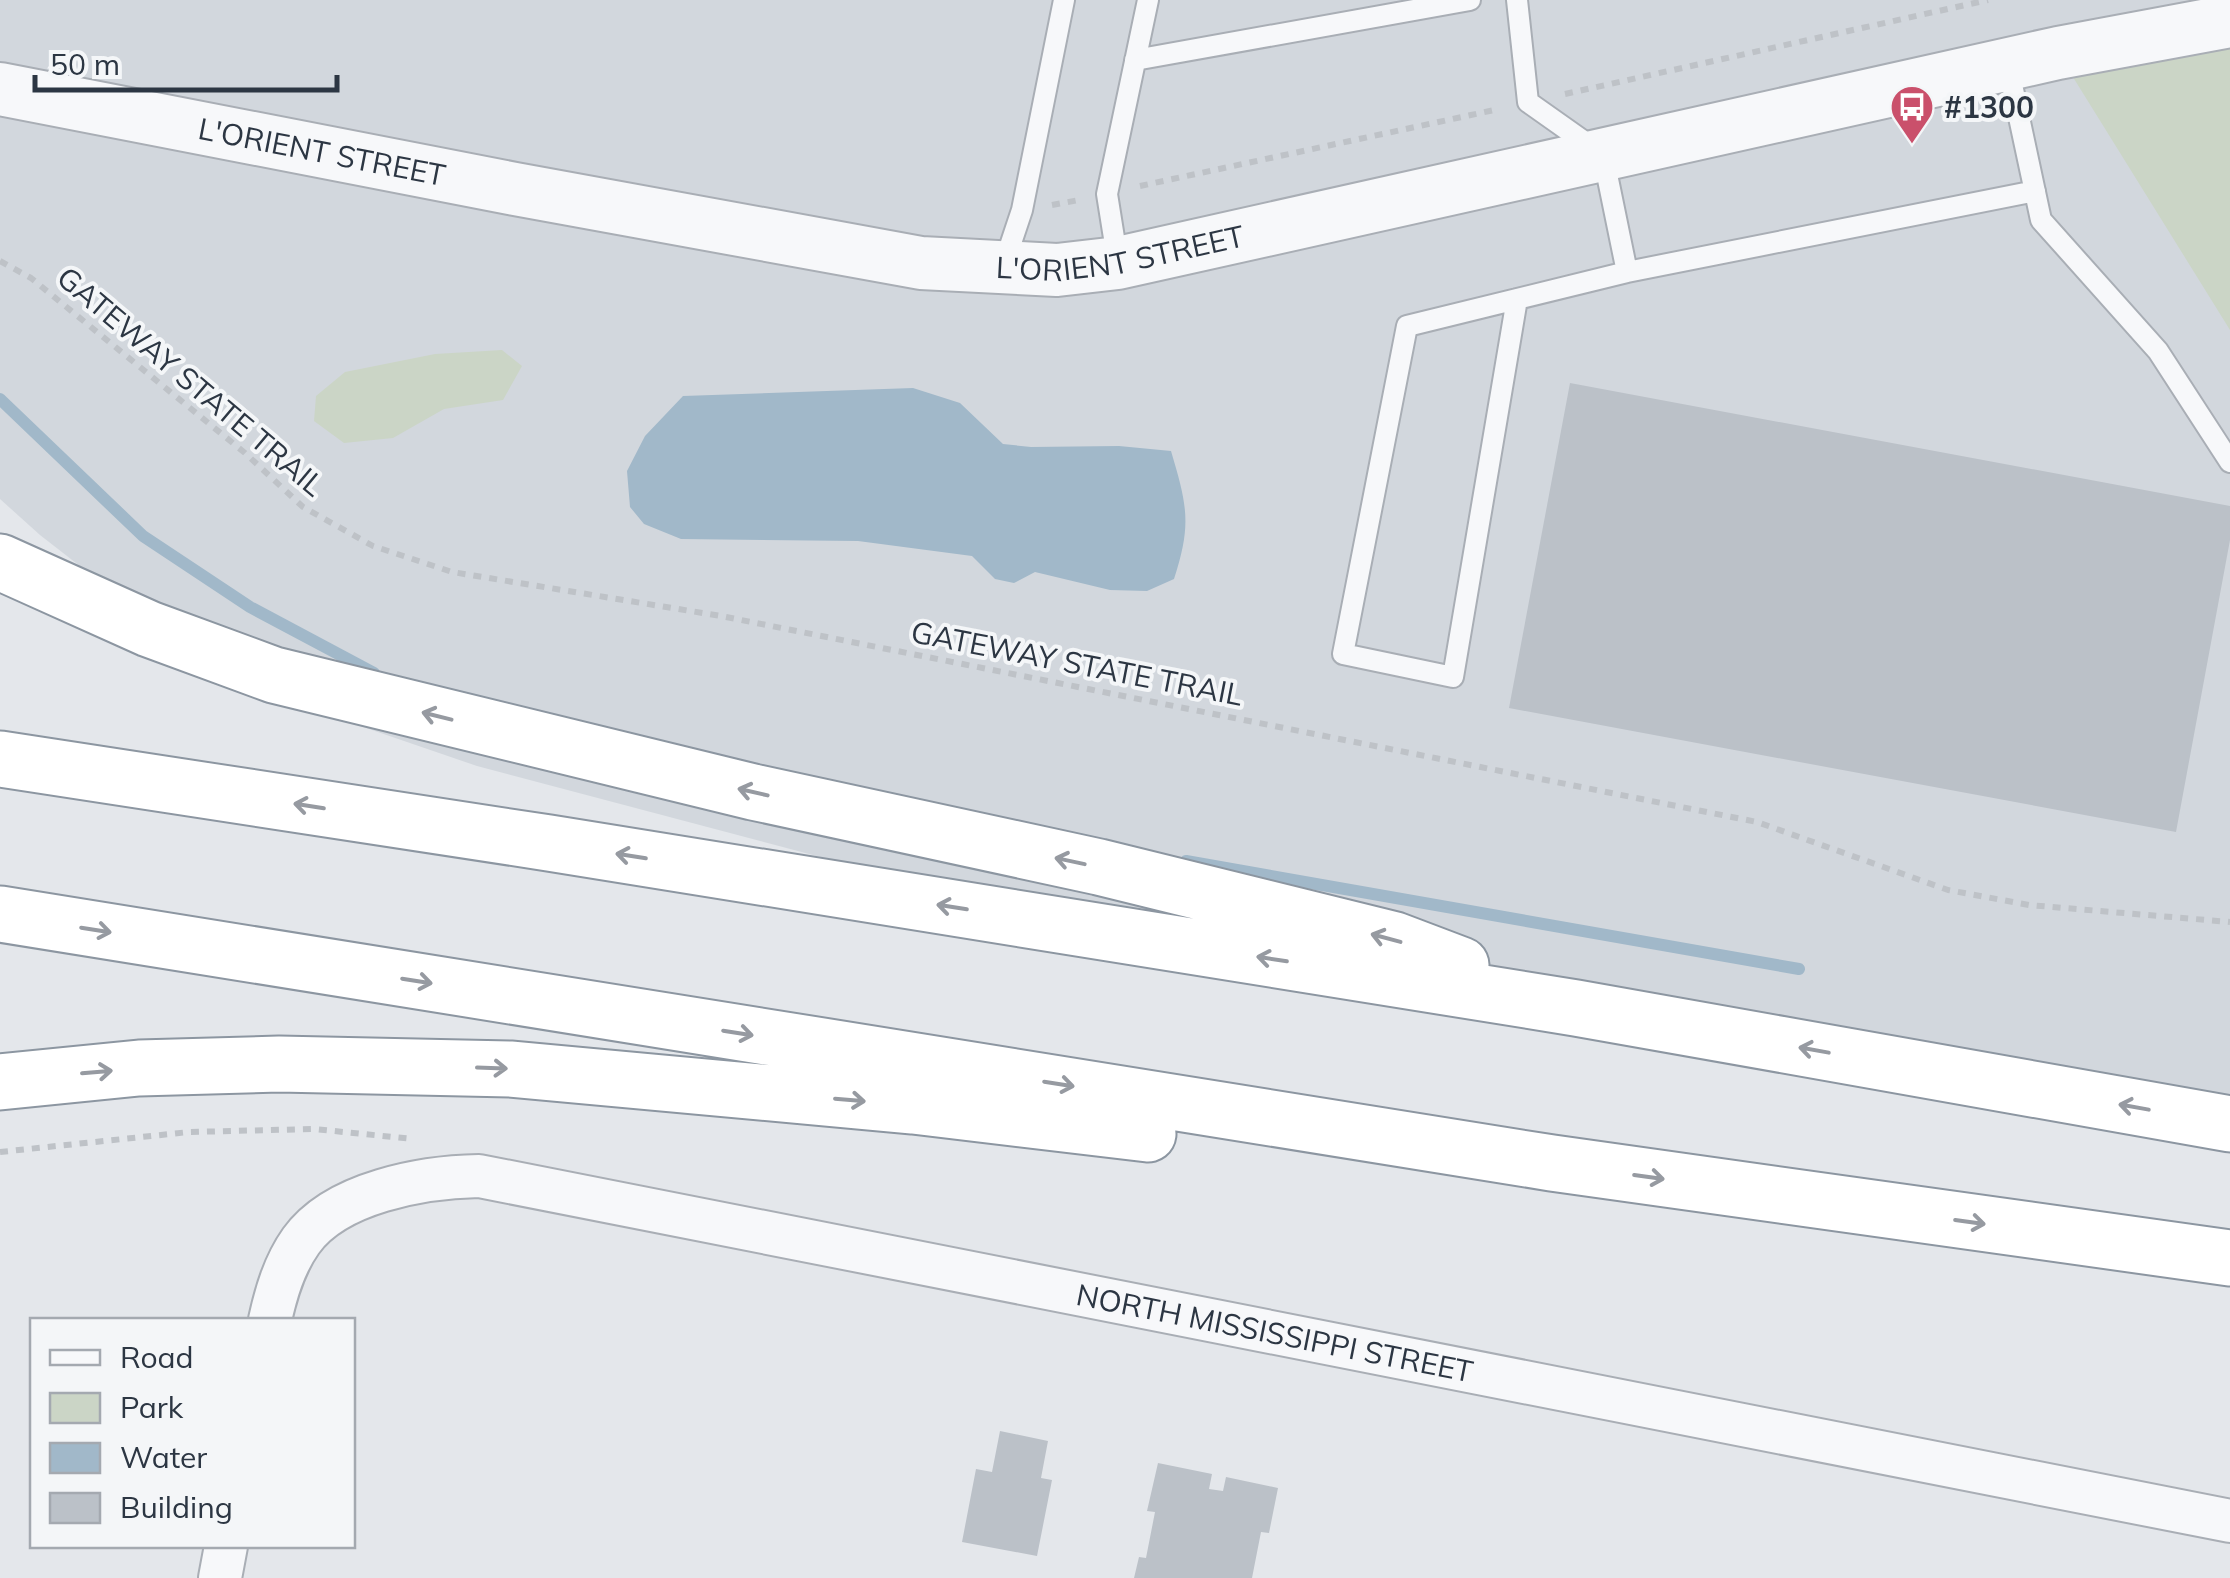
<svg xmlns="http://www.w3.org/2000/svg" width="2230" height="1578" font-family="Mulish,sans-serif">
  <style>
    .built { fill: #d2d7dd }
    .green { fill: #cbd5c6 }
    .water { fill: #a1b8c9 }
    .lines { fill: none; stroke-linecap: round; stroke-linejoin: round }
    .stream { stroke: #a1b8c9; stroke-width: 12 }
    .building { fill: #bbc1c8 }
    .service-casing { stroke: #a9aeb5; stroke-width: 24 }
    .minor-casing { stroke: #a9aeb5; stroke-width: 46 }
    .tertiary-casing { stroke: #a9aeb5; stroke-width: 56 }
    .motorway-casing { stroke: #8c96a1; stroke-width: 59 }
    .path { stroke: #bec2c7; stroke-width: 6; stroke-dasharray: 8 8; stroke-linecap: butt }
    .service { stroke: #f7f8fa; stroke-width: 20 }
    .minor { stroke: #f7f8fa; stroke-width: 42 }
    .tertiary { stroke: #f7f8fa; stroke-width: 52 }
    .motorway { stroke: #fff; stroke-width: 55 }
    .oneway { stroke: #969aa1 }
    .labels { text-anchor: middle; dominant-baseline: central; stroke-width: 8; stroke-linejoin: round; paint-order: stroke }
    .poi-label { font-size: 30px; font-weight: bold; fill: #2c3643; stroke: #f4f6f8; text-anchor: start }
    .street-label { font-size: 30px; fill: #2c3643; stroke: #f4f6f8 }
  </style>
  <rect width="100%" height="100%" fill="#e4e7eb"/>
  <!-- built -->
  <path class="built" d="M 0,0 L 2230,0 L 2230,1113 L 843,863 L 477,766 L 302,706 L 166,633 L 40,535 L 0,499 Z"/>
  <!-- green -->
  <path class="green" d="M 2230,21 L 2230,330 L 2058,53 Z
    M 502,350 L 522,366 L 503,400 L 444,409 L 393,438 L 344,443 L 314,421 L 316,396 L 345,372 L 435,354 Z"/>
  <!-- water -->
  <path class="water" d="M 913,388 L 960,403 L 1003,444 L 1031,447 L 1119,446 L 1171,451 C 1187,505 1192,524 1174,579 L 1147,591 L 1110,590 L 1035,572 L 1014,583 L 995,579 L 972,556 L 858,541 L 681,539 L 644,524 L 630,507 L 627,471 L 645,436 L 683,396 Z"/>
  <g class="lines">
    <!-- stream -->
    <path class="stream" d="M 0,399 L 143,536 L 250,607 L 374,673
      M 1186,861 L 1799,969"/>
  </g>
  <!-- building -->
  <path class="building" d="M 1570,383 L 2230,506 L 2230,540 L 2176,832 L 1509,708 Z
    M 1000,1431 L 1048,1441 L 1041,1478 L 1052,1480 L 1037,1556 L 962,1542 L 976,1469 L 992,1472 Z
    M 1158,1463 L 1212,1474 L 1209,1489 L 1223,1491 L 1226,1477 L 1278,1488 L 1269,1533 L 1261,1532 L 1252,1578 L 1134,1578 L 1139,1557 L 1146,1558 L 1155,1512 L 1147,1511 Z"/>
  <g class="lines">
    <defs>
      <path id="service" d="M 1517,0 L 1528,102 L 1603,155 L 1627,272 L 2035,191
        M 1135,60 L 1470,0
        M 2008,66 L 2041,220 L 2158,351 L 2230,462
        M 1118,263 L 1107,194 L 1148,0
        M 1003,267 L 1022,210 L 1064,0
        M 1517,299 L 1453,677 L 1343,654 L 1407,326 L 1627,272"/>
      <g id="minor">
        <path id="s1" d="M 270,1320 C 276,1293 284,1265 301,1241 C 336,1192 423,1177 479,1176 L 2230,1521"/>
        <path d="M 220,1578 L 226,1546"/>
      </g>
      <g id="tertiary">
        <path id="s2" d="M 0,89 L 515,189 L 921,263 L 1057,270 L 1118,263 L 2058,53 L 2230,21"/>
      </g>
      <path id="motorway" d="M 0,562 L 149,629 L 274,675 L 753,792 L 1099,867 L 1395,940 L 1461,965
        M 0,759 L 549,843 L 1576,1008 L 2230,1124
        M 0,914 L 1552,1163 L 2230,1258
        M 0,1082 L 139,1068 L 279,1064 L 510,1069 L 913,1106 L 1148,1134"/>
    </defs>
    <!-- service casing -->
    <use href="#service" class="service-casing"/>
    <!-- minor casing -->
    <use href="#minor" class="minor-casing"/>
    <!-- tertiary casing -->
    <use href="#tertiary" class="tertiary-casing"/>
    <!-- motorway casing -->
    <use href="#motorway" class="motorway-casing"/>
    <!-- path -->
    <path class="path" d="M 1565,94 L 1988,0
      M 1140,186 L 1499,109
      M 1052,205 L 1079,200
      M 0,261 L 31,278 L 245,453 L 303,507 L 373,546 L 452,572 L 721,616 L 1757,822 L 1948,890 L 2029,905 L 2230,922
      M 0,1152 L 189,1132 L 314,1129 L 413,1139"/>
    <!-- service -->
    <use href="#service" class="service"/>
    <!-- minor -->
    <use href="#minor" class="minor"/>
    <!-- tertiary -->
    <use href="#tertiary" class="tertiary"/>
    <!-- motorway -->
    <use href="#motorway" class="motorway"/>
  </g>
  <!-- one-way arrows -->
  <defs><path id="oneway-shaft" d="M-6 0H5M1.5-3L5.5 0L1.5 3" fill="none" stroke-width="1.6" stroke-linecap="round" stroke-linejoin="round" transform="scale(2.5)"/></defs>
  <g class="oneway">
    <use href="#oneway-shaft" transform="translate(437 716) rotate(-166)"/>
    <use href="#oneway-shaft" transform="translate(753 792) rotate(-167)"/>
    <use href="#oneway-shaft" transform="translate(309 806) rotate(-171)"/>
    <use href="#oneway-shaft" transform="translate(631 856) rotate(-171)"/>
    <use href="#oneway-shaft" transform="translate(1070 861) rotate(-168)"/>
    <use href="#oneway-shaft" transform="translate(952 907) rotate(-171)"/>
    <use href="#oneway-shaft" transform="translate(96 930) rotate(9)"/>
    <use href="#oneway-shaft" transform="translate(1386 938) rotate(-165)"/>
    <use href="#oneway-shaft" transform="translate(1272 959) rotate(-171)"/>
    <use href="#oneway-shaft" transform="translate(417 981) rotate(9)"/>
    <use href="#oneway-shaft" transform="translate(738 1033) rotate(9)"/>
    <use href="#oneway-shaft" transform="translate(1814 1050) rotate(-170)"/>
    <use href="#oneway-shaft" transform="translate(492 1068) rotate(2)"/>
    <use href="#oneway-shaft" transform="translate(97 1072) rotate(-5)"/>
    <use href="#oneway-shaft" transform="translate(1059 1084) rotate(9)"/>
    <use href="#oneway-shaft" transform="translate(850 1100) rotate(5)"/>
    <use href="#oneway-shaft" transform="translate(2134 1107) rotate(-170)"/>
    <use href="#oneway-shaft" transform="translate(1649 1177) rotate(8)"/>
    <use href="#oneway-shaft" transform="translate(1970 1222) rotate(8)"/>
  </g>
  <!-- icons -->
  <defs>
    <symbol id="bus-pin" viewBox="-11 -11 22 30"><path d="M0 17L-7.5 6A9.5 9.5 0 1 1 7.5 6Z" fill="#ca506b" stroke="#f4f6f8"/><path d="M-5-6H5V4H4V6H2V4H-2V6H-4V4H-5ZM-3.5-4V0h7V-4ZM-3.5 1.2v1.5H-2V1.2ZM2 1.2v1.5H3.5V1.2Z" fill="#fff"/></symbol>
  </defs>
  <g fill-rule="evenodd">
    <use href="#bus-pin" x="1887" y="82" width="50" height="68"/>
  </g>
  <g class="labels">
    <!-- poi labels -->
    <g class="poi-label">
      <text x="1944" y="107">#1300</text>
    </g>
    <!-- street labels -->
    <g class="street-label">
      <text stroke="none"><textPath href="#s2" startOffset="328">L'ORIENT STREET</textPath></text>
      <text stroke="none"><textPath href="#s2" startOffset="1138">L'ORIENT STREET</textPath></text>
      <text transform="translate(191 381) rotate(40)">GATEWAY STATE TRAIL</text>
      <text transform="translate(1077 663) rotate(11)">GATEWAY STATE TRAIL</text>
      <text stroke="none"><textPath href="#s1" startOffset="1092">NORTH MISSISSIPPI STREET</textPath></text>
    </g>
  </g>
  <!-- legend -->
  <rect x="30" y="1318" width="325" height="230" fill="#f4f6f8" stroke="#a4a9b0" stroke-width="2.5"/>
  <rect x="50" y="1350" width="50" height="15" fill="#f7f8fa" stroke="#a4a9b0" stroke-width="2.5"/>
  <text x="120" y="1368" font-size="30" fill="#2c3643">Road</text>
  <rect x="50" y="1393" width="50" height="30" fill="#cbd5c6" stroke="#a4a9b0" stroke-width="2.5"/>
  <text x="120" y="1418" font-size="30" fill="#2c3643">Park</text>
  <rect x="50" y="1443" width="50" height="30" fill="#a1b8c9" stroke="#a4a9b0" stroke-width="2.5"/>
  <text x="120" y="1468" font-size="30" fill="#2c3643">Water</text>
  <rect x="50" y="1493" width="50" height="30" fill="#bbc1c8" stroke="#a4a9b0" stroke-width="2.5"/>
  <text x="120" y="1518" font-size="30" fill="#2c3643">Building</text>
  <!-- scale -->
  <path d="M35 75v15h302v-15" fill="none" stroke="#2c3643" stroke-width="5"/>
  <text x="50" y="75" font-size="30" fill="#2c3643" stroke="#f4f6f8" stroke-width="8" paint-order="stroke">50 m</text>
</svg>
